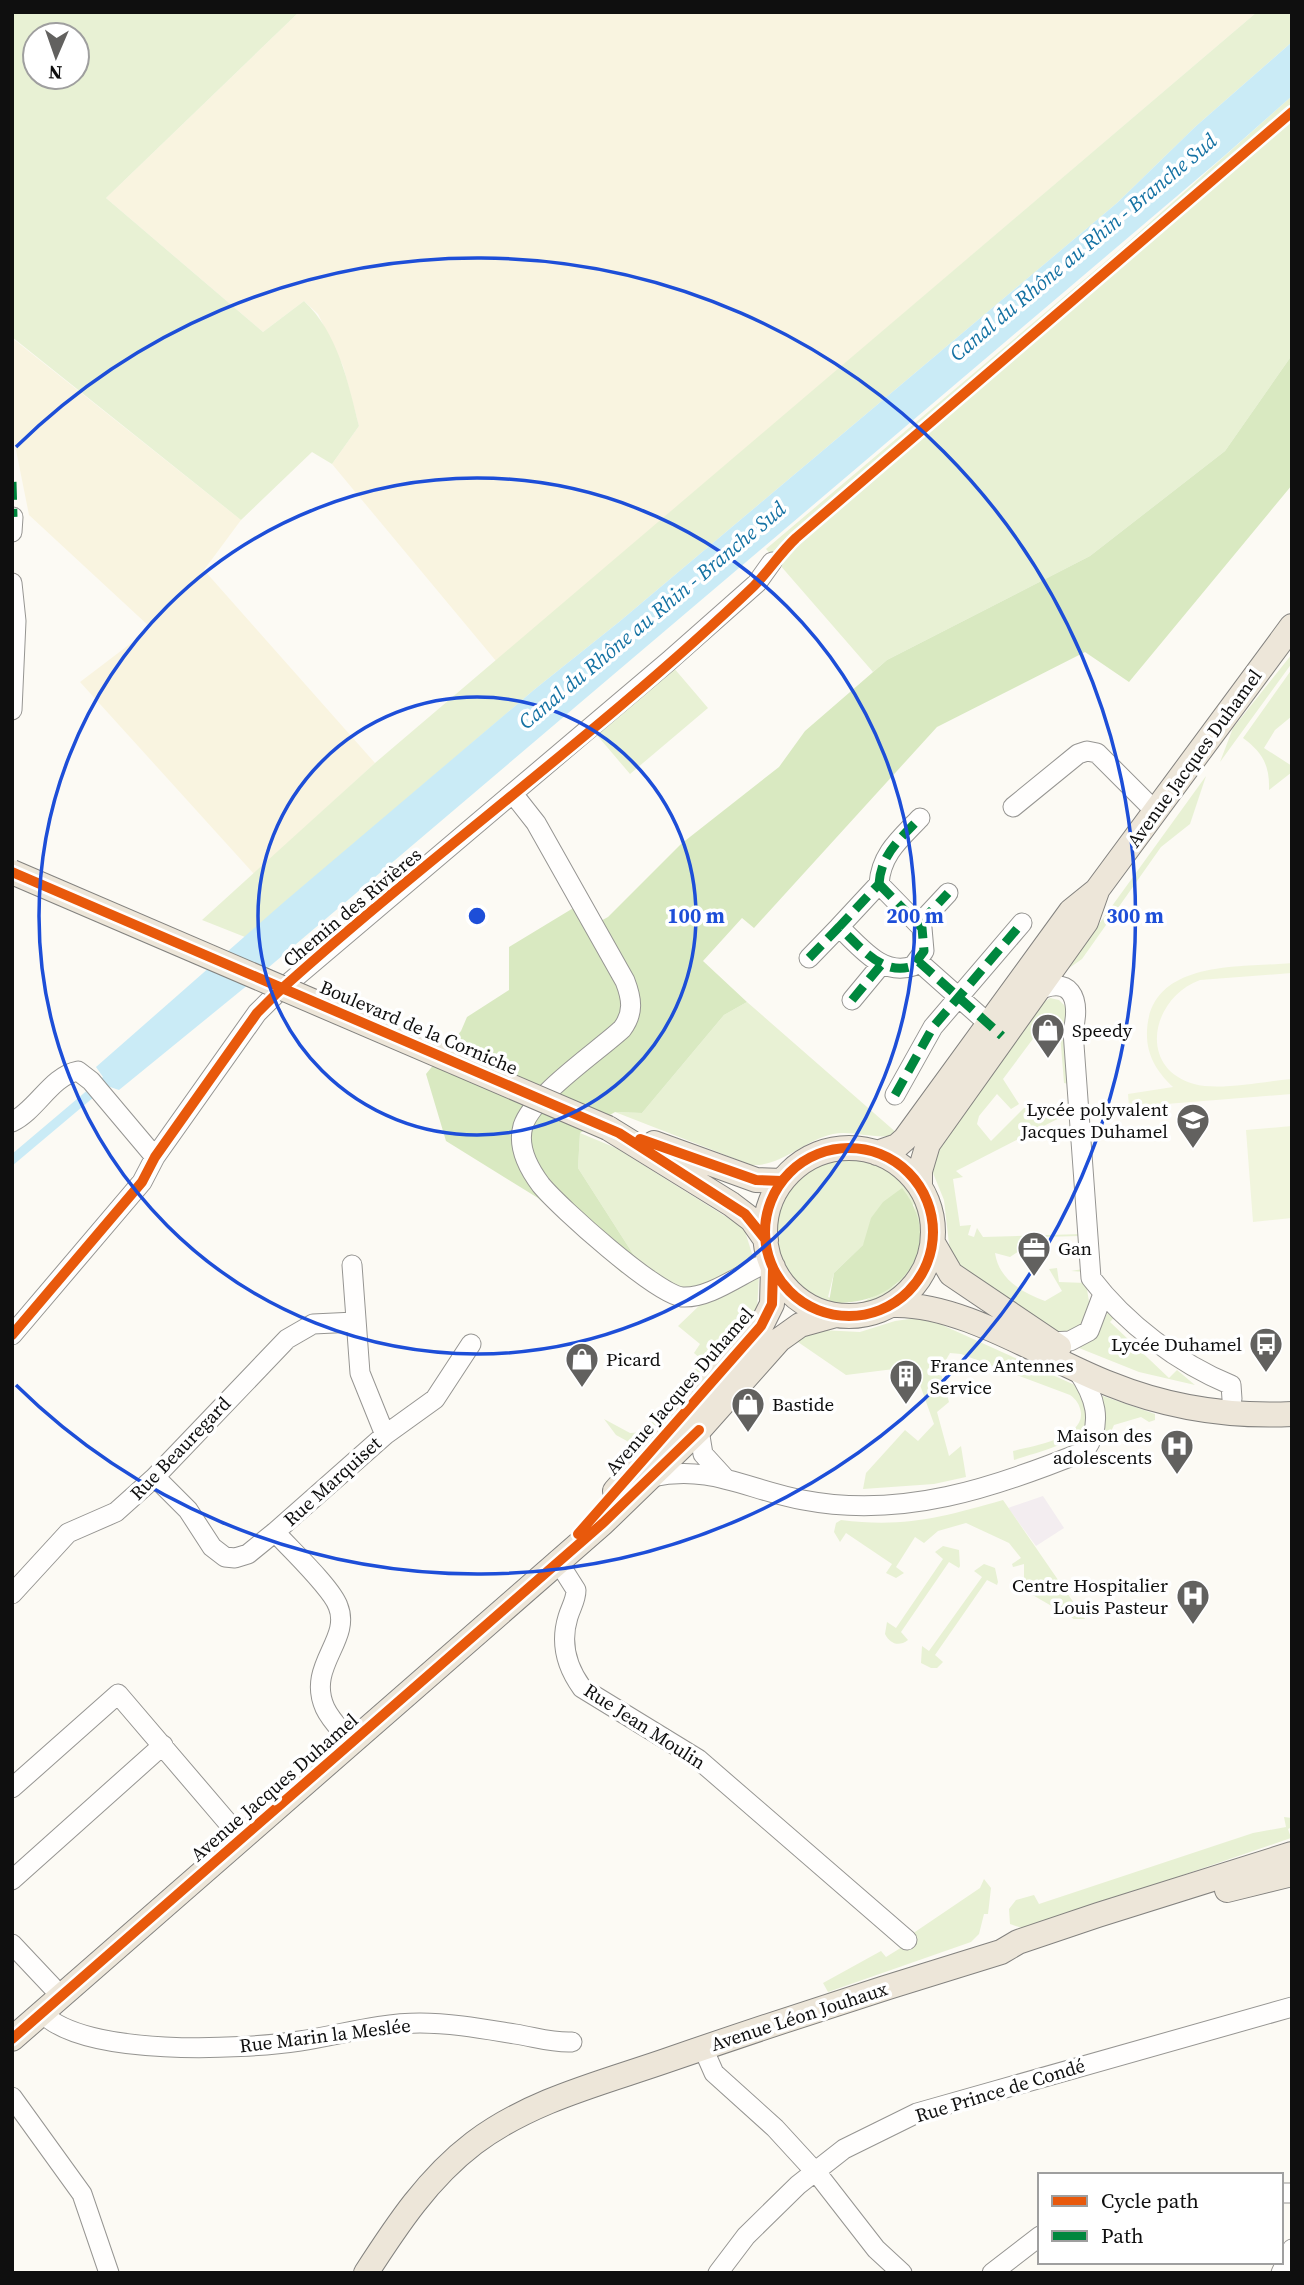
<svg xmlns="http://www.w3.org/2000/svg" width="1304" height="2285" font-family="'Source Serif 4',serif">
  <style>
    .industrial { fill: #f3edf0 }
    .farmland { fill: #f9f4e0 }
    .green { fill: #e8f1d4; fill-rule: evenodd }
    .forest { fill: #d9e9c1 }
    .pitch { fill: #f1f5dd }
    .water { fill: #caebf6 }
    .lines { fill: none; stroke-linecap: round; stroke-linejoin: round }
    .minor-casing { stroke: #969592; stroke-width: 21 }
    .major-casing { stroke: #83827f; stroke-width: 26 }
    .minor { stroke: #fffefd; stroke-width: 19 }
    .major { stroke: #ede6d9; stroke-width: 24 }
    .major-bridge-casing { stroke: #83827f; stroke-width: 26; stroke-linecap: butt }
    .major-bridge { stroke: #ede6d9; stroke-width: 24 }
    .quiet { stroke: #00873e; stroke-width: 9; stroke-dasharray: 18 9; stroke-linecap: butt }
    .cycleway-casing { stroke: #fff; stroke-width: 15 }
    .cycleway { stroke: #e8590c; stroke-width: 10 }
    .ring { fill: none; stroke: #1d4ed8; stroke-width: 3.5 }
    .labels { text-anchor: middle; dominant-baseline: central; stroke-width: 7; stroke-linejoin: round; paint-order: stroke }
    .street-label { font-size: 19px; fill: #0f0f0f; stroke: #fff }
    .poi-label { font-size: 19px; fill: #0f0f0f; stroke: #fff; text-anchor: start }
    .water-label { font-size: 21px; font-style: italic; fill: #1572a3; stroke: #fff }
    .centre { fill: #1d4ed8; stroke: #fff; stroke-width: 3.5 }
    .ring-label { font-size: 21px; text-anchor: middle; font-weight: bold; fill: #1d4ed8; stroke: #fff; stroke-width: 7; stroke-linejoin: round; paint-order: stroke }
  </style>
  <rect width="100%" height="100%" fill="#fcfaf4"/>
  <!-- industrial -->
  <path class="industrial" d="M 1043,1496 L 1064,1528 L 1036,1546 L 1008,1508 Z"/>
  <!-- farmland -->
  <path class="farmland" d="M 299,12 L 1257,12 L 496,661 L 332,464 L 359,426 L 343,366 L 318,314 L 304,301 L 263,332 L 106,198 Z
    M 12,338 L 241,520 L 204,570 L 375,763 L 254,874 L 80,682 L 151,628 L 29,515 L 12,430 Z"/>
  <!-- green -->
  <path class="green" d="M 12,12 L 299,12 L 106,198 L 263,332 L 304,301 C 338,333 348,382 359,426 L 332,464 L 312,452 L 241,520 L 12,337 ZM 35,35 L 77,35 L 77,77 L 35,77 Z
    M 1257,12 L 1292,12 L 1292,42 L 1195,127 L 1117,203 L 619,622 L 535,689 L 245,937 L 202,920 L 375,763 Z
    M 1292,96 L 1292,355 L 1225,451 L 1090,556 L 887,660 L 873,672 L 766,549 L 1118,251 Z
    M 1292,654 L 1292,663 L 1220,762 L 1233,728 Z
    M 673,667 L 708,708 L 630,774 L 596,734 Z
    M 1292,669 L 1292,716 L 1275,730 L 1264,748 L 1292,766 L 1292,772 L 1269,790 C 1270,765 1262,752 1243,738 Z
    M 1206,776 L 1190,824 L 1161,847 L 1082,959 L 1065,971 Z
    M 1050,998 L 1059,1000 L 1068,1009 L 1069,1084 L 1064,1083 L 1060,1034 L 1044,1024 L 1003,1079 L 1019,1104 L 1011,1109 L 997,1094 L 979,1116 L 977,1124 L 991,1141 L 1024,1108 L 1075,1105 L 1075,1110 L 956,1171 L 963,1177 L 953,1179 L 960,1226 L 971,1225 L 968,1235 L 974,1237 L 977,1228 L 983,1237 L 1082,1234 L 1085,1272 L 1071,1271 L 1083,1269 L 1080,1236 L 1043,1237 L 1045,1256 L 1038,1260 L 1019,1251 L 1010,1257 L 995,1253 C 999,1280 1022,1292 1045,1301 L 1062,1291 L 1049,1269 L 1057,1268 L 1059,1282 L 1086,1283 L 1091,1314 L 1074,1333 L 1054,1333 L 958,1267 L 950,1253 L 944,1200 L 933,1173 L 933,1163 L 940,1147 L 1044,1002 Z
    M 747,1002 L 898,1134 C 877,1141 855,1130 833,1134 C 804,1140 781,1167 751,1165 L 615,1112 L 642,1113 L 724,1015 Z
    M 580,1133 L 616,1148 L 744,1228 L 754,1260 L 701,1289 L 687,1291 L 642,1268 L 578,1168 Z
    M 851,1157 C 958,1169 942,1318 843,1308 C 821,1306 801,1295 789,1278 C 748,1224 790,1161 851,1157 ZM 914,1204 L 921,1239 L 897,1284 L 859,1304 L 847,1304 L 828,1297 L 834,1273 L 863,1245 Z
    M 759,1275 L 757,1310 L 733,1346 L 638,1447 L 616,1435 L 604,1419 L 630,1433 L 644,1432 L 702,1360 L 694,1353 L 700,1344 L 678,1326 L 701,1304 Z
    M 1109,1310 L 1117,1314 L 1110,1322 L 1169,1378 L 1177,1370 L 1195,1385 L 1139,1372 L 1079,1348 L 1100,1328 Z
    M 916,1318 L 940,1324 L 1077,1386 C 1080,1395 1089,1408 1089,1418 C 1088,1442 1033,1453 1014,1460 L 1013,1451 C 1031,1446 1083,1439 1081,1413 C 1080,1405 1076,1399 1070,1395 L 961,1354 L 950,1353 L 940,1370 L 949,1402 L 937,1412 L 949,1456 L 961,1446 L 966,1477 L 934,1484 L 863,1489 L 866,1473 L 905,1430 L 918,1441 L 934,1424 L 915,1371 L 910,1367 L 846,1375 L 795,1340 L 821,1330 L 860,1332 L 895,1321 Z
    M 1100,1395 L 1155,1414 L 1155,1420 L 1149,1422 L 1141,1417 L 1114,1425 L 1109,1436 L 1098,1439 Z
    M 1003,1500 L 1085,1619 L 1074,1619 L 1024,1590 L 1024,1564 L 1013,1567 L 1012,1564 L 1021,1558 L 1009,1543 L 966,1523 L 938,1531 L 924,1543 L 915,1537 L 896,1567 L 904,1573 L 896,1578 L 886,1573 L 892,1564 L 846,1533 L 840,1542 L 834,1532 L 836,1523 L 841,1520 C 905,1528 943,1517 1003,1500 Z
    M 943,1546 L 959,1550 L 960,1566 L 959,1568 L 949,1562 L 901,1632 L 908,1640 C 899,1647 890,1644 885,1634 L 887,1622 L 896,1628 L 943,1559 L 935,1552 Z
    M 984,1564 L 995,1568 L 998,1582 L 997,1585 L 987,1580 L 935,1655 L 943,1662 L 937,1668 L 931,1668 L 921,1663 L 922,1646 L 929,1651 L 982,1577 L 974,1571 Z
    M 1284,1817 L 1292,1818 L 1292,1827 L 1288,1829 L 1291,1838 L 1025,1929 L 1010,1924 L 1009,1909 L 1016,1900 L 1034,1895 L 1039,1904 L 1253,1833 L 1286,1827 Z
    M 984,1879 L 991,1888 L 988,1914 L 984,1914 L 979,1934 L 971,1942 L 828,1992 L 823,1983 L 881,1951 L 886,1957 L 915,1939 L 912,1934 L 980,1888 Z"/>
  <!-- forest -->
  <path class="forest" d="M 1292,355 L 1292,485 L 1129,682 L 1085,652 L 937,727 L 754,928 L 742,918 L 703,961 L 747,1002 L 724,1015 L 642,1113 L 615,1112 L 580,1133 L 578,1168 L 642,1268 L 622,1273 L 538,1198 L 446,1141 L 426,1074 L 461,1031 L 467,1017 L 509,990 L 509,947 L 575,907 L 586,929 L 608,917 L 681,844 L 779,767 L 805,731 L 887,660 L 1090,556 L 1225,451 Z
    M 902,1188 C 949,1247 897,1310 829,1302 L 834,1273 L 863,1245 L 871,1218 L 883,1202 Z"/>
  <!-- pitch -->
  <path class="pitch" d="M 1292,963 L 1292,973 L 1200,980 C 1151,998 1137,1068 1194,1084 C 1220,1091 1264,1081 1292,1079 L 1292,1094 L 1129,1107 L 1128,1094 L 1173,1087 C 1157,1072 1146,1055 1147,1031 C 1150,959 1241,968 1292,963 Z
    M 1292,1126 L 1292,1218 L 1253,1222 L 1246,1130 Z"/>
  <!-- water -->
  <path class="water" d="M 1292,42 L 1292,96 L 1223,157 L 249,984 L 119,1090 L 107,1086 L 12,1166 L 12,1154 L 103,1077 L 96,1067 L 284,902 L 535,689 L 619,622 L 1117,203 L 1195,127 Z"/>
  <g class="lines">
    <defs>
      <path id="minor" d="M 12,532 L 13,517
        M 12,583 L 16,621 L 12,710
        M 514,795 L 536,823 L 625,981 C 632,999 634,1013 622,1029 C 597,1052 533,1095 523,1126 C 517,1147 529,1169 541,1185 C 560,1208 656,1294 682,1297 C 711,1299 744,1271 771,1261
        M 1013,807 L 1078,754 L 1087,751 L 1097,753 L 1155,811
        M 879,884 L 922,928 L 924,951 L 913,966 C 882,977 860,946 839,927 Z
        M 879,884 C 881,854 900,839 920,818
        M 920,923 L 948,893
        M 809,958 L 839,927
        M 919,962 L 999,1033
        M 1033,993 C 1071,973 1081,998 1073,1031 L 1091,1278 C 1126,1324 1178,1363 1231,1385 L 1232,1399
        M 852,1000 L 881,965
        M 895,1095 L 933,1027 L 1022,923
        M 12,1122 C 37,1110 51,1076 78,1071 L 91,1081 L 155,1157
        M 12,1335 L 142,1182 L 155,1157 L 257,1013 L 277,993 L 670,660 L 757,583 L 772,562
        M 1051,1342 L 1070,1341 L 1089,1331 L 1103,1294
        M 699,1430 L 703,1454 L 724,1477
        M 385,1435 L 435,1399 L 471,1344
        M 649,1474 L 652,1477 C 710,1464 748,1490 803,1500 C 902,1519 994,1488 1085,1451 C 1104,1422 1095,1396 1077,1370
        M 155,1477 L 188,1510 L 212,1547 L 225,1557 L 235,1558 L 248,1554 L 275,1532
        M 557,1560 L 576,1590 C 576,1600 571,1607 568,1617 C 560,1643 566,1666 582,1688 L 698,1759 L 907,1940
        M 12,1594 L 68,1533 L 116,1512 L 155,1477 L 287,1339 L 313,1324 L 355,1322
        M 351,1742 C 342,1731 331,1721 325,1708 C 306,1666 352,1640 338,1606 C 331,1587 290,1549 275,1532 L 385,1435 L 360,1373 L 352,1265
        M 12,1788 L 118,1694 L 241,1838
        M 12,1880 L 163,1745
        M 12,1944 L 61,1996
        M 42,2013 C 85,2057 240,2050 300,2041 C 340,2035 378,2023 420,2023 C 452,2023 484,2029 515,2034 C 535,2037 552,2043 572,2042
        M 703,2048 L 714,2073 L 775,2128 L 820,2177 L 876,2249 L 902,2273
        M 12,2097 L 82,2194 L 109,2273
        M 1281,2193 L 1292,2193
        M 718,2273 L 746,2236 L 798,2185 L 844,2149 L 917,2113 L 1292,2007
        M 992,2273 L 1040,2236
        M 1281,2273 L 1292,2249"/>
      <path id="major" d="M 608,1128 L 731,1204 L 752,1220 L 766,1240
        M 654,1143 L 756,1180 L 782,1181
        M765 1232a84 84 0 1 1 168 0a84 84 0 1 1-168 0Z
        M 877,1153 L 897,1146 L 905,1139 L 1071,911 L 1097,890 L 1292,626
        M 920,1186 L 920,1171 L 928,1144 L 1086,922 L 1097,891
        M 933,1243 L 951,1274 L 1059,1347
        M 892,1305 C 961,1302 1045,1359 1110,1384 C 1169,1408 1228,1417 1292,1414
        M 615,1491 L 761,1326 L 772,1304 L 773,1267
        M 1227,1890 L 1292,1874
        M 12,2039 L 603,1523 L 699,1430 L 779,1340 L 800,1325 L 836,1315
        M 366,2273 C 397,2225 428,2178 474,2143 C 531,2100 602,2083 668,2060 C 778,2022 889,1986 1001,1952 L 1018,1942 L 1098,1915 L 1292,1854"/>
    </defs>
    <!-- minor casing -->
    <use href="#minor" class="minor-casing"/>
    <!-- major casing -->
    <use href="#major" class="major-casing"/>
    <!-- minor -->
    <use href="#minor" class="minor"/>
    <!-- major -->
    <use href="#major" class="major"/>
    <defs>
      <path id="major-bridge" d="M 12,872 L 608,1128"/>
    </defs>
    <!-- major-bridge casing -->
    <use href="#major-bridge" class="major-bridge-casing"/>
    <!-- major-bridge -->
    <use href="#major-bridge" class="major-bridge"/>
    <!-- quiet -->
    <path class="quiet" d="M 12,482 L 13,517
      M 879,884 L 922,928 L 924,951 L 913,966 C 882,977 860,946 839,927 Z
      M 879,884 C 881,854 900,839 920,818
      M 920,923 L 948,893
      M 809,958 L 839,927
      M 919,962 L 1002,1036
      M 852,1000 L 881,965
      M 895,1095 L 933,1027 L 1022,923"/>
    <defs>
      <path id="cycleway" d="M 12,872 L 619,1133 L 745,1214 L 766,1240
        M 640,1139 L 756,1180 L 782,1181
        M765 1232a84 84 0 1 1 168 0a84 84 0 1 1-168 0Z
        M 12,1335 L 142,1182 L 155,1157 L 257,1013 L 277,993 C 432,853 603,731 754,586 C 768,572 780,553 796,538 L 1292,112
        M 578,1534 L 761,1326 L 772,1304 L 773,1270
        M 12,2039 L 603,1523 L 699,1430"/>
    </defs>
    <!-- cycleway casing -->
    <use href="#cycleway" class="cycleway-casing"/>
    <!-- cycleway -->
    <use href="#cycleway" class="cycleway"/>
  </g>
  <!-- distance rings -->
  <g class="ring">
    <circle cx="477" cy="916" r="219"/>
    <circle cx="477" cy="916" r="438"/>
    <path d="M16 447A658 658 0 1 1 16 1385"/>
  </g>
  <!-- icons -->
  <defs>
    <symbol id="shop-pin" viewBox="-11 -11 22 30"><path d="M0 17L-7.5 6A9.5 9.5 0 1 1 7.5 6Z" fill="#62615f" stroke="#fff"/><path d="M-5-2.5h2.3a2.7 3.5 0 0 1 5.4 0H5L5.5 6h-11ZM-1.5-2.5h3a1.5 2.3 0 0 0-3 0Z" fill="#fff"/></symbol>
    <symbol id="school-pin" viewBox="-11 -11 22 30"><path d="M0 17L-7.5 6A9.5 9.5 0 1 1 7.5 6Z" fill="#62615f" stroke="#fff"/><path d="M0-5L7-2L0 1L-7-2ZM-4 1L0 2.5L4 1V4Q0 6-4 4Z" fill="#fff"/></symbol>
    <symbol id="office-pin" viewBox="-11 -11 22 30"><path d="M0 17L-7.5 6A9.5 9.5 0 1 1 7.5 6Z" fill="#62615f" stroke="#fff"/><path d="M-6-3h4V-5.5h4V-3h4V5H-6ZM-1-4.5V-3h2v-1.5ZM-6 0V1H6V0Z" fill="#fff"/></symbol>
    <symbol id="bus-pin" viewBox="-11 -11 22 30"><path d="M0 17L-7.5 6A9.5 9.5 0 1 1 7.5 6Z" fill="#62615f" stroke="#fff"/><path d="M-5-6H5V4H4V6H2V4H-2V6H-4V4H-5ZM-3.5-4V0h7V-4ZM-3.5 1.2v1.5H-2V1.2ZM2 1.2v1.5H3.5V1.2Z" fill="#fff"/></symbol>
    <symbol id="building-pin" viewBox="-11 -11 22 30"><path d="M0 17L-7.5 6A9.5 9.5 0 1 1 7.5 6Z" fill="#62615f" stroke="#fff"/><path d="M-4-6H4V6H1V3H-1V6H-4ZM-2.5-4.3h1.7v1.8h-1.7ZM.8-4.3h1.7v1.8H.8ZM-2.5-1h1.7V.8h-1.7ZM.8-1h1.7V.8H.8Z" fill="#fff"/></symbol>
    <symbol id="hospital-pin" viewBox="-11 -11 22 30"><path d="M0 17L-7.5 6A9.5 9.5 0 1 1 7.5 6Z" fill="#62615f" stroke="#fff"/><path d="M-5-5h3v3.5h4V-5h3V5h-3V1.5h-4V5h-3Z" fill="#fff"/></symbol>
  </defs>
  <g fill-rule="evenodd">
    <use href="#shop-pin" x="1029" y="1011" width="38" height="52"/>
    <use href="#school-pin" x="1174" y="1101" width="38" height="52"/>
    <use href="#office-pin" x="1015" y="1229" width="38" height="52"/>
    <use href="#bus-pin" x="1247" y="1325" width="38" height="52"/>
    <use href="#shop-pin" x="563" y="1340" width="38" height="52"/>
    <use href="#building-pin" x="887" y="1357" width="38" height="52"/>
    <use href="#shop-pin" x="729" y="1385" width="38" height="52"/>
    <use href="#hospital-pin" x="1158" y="1427" width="38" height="52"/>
    <use href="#hospital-pin" x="1174" y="1577" width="38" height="52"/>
  </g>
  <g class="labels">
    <!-- street labels -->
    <g class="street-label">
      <text transform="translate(1194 758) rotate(-54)">Avenue Jacques Duhamel</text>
      <text transform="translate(352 907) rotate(-40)">Chemin des Rivières</text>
      <text transform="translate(419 1027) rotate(23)">Boulevard de la Corniche</text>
      <text transform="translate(679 1391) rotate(-49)">Avenue Jacques Duhamel</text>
      <text transform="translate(180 1448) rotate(-46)">Rue Beauregard</text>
      <text transform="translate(332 1481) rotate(-42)">Rue Marquiset</text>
      <text transform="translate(645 1726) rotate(33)">Rue Jean Moulin</text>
      <text transform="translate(274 1787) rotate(-41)">Avenue Jacques Duhamel</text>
      <text transform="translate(799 2016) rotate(-18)">Avenue Léon Jouhaux</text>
      <text transform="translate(325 2035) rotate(-7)">Rue Marin la Meslée</text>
      <text transform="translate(1000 2090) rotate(-17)">Rue Prince de Condé</text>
    </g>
    <!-- poi labels -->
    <g class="poi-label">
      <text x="1072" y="1030">Speedy</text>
      <text x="1168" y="1109" text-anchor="end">Lycée polyvalent<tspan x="1168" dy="22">Jacques Duhamel</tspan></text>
      <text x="1058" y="1248">Gan</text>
      <text x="1242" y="1344" text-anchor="end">Lycée Duhamel</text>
      <text x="606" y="1359">Picard</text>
      <text x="930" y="1365">France Antennes<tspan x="930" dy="22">Service</tspan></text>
      <text x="772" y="1404">Bastide</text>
      <text x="1152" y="1435" text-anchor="end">Maison des<tspan x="1152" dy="22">adolescents</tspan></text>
      <text x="1168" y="1585" text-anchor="end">Centre Hospitalier<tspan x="1168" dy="22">Louis Pasteur</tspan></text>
    </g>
    <!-- water labels -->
    <g class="water-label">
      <text transform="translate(1083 247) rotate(-40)">Canal du Rhône au Rhin - Branche Sud</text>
      <text transform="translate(652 615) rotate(-40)">Canal du Rhône au Rhin - Branche Sud</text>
    </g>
  </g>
  <circle cx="477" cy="916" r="10" class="centre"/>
  <g class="ring-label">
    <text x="696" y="923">100 m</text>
    <text x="915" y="923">200 m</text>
    <text x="1135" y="923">300 m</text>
  </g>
  <!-- border -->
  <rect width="1304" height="2285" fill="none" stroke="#0f0f0f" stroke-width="28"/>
  <!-- legend -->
  <rect x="1038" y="2173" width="245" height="91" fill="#ffffff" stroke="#9f9f9f" stroke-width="2"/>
  <rect x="1052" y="2196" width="35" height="10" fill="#e8590c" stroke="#9f9f9f" stroke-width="2"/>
  <text x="1101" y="2208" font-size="21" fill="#0f0f0f">Cycle path</text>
  <rect x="1052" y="2231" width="35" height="10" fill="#00873e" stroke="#9f9f9f" stroke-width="2"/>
  <text x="1101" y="2243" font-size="21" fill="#0f0f0f">Path</text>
  <!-- north arrow -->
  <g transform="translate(56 56) rotate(182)"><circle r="33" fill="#ffffff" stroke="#9f9f9f" stroke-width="2"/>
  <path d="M0-5L12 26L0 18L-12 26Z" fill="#62615f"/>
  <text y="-10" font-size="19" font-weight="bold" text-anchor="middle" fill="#0f0f0f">N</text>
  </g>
</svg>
